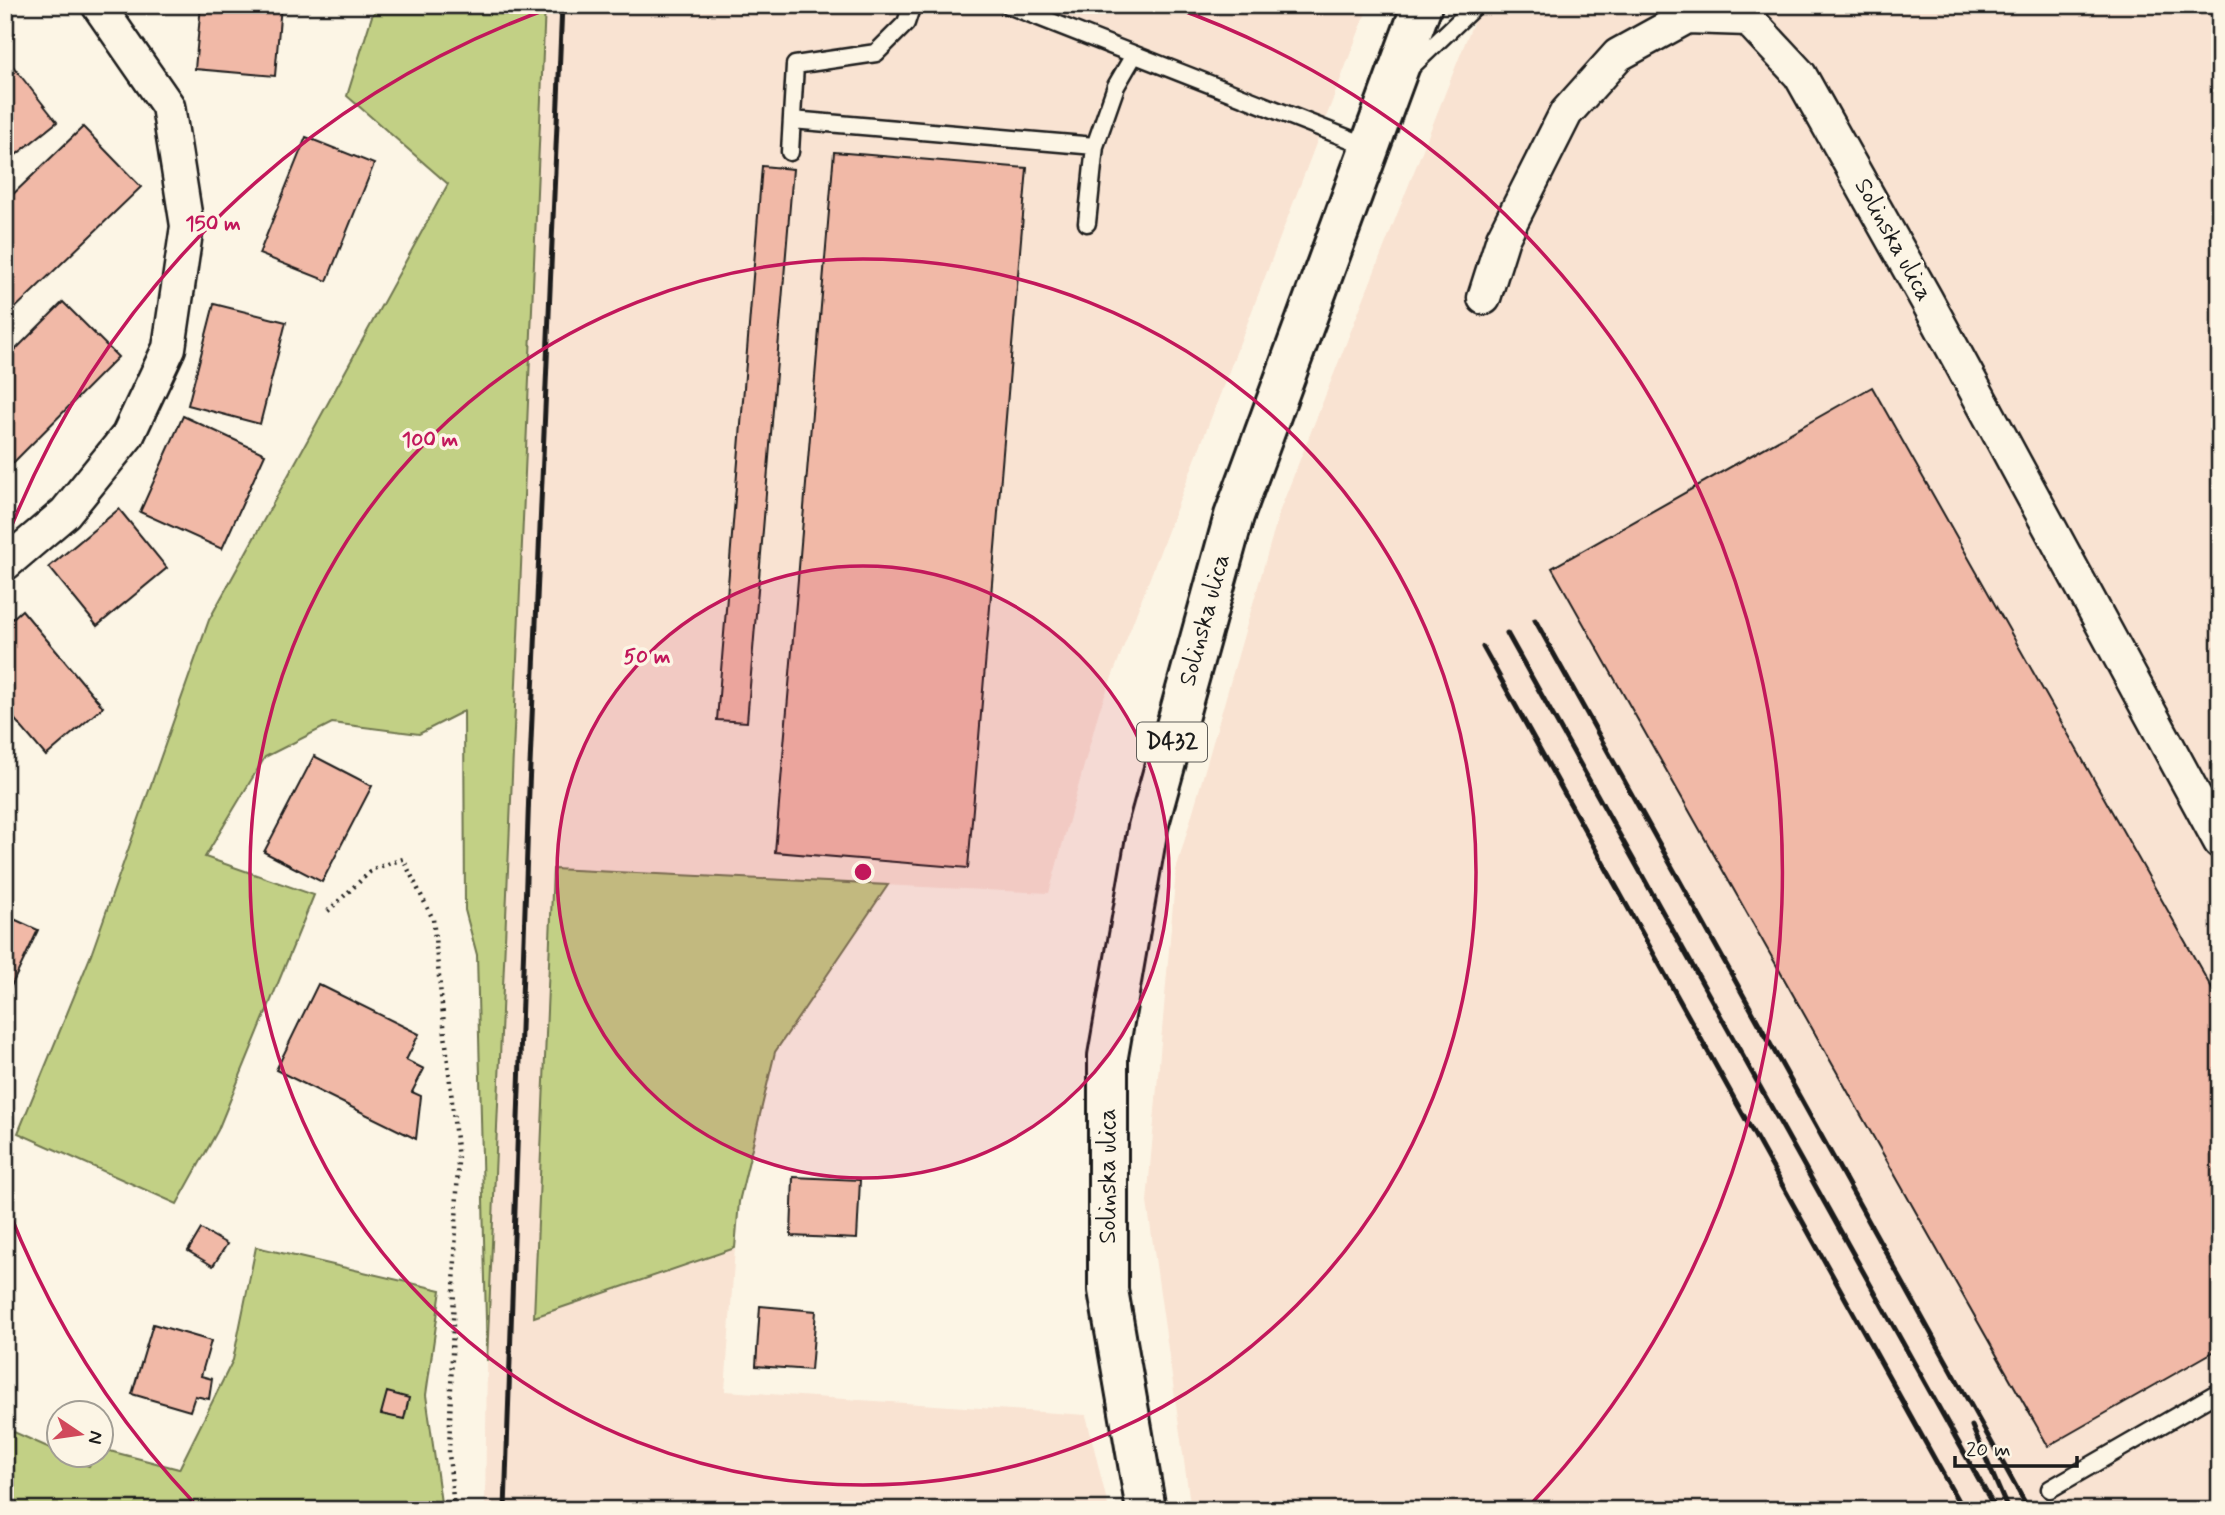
<svg xmlns="http://www.w3.org/2000/svg" width="2225" height="1515" font-family="Mynerve,sans-serif">
  <style>
    .built { fill: #f9e3d2 }
    .green { fill: #c2d085; stroke: #6f7650; stroke-width: 2 }
    .building { fill: #f1b9a7; stroke: #1c1c1c; stroke-width: 2 }
    .lines { fill: none; stroke-linecap: round; stroke-linejoin: round }
    .lane-casing { stroke: #1c1c1c; stroke-width: 21 }
    .street-casing { stroke: #1c1c1c; stroke-width: 37 }
    .primary-casing { stroke: #1c1c1c; stroke-width: 44 }
    .path { stroke: #1c1c1c; stroke-width: 4.5; stroke-dasharray: 2 5; stroke-linecap: butt }
    .lane { stroke: #fcf5e5; stroke-width: 16 }
    .street { stroke: #fcf5e5; stroke-width: 32 }
    .primary { stroke: #fcf5e5; stroke-width: 38 }
    .rail { stroke: #1c1c1c; stroke-width: 5 }
    .ring { fill: none; stroke: #c2185b; stroke-width: 3.5 }
    .labels { text-anchor: middle; dominant-baseline: central; stroke-width: 7; stroke-linejoin: round; paint-order: stroke }
    .shield { fill: #fcf5e5; stroke: #5f5d58; stroke-width: 2 }
    .shield-label { font-size: 23px; font-weight: bold; fill: #1c1c1c }
    .street-label { font-size: 24px; fill: #1c1c1c; stroke: #fcf5e5 }
    .centre { fill: #c2185b; stroke: #fcf5e5; stroke-width: 3.5 }
    .ring-label { font-size: 21px; text-anchor: middle; font-weight: bold; fill: #c2185b; stroke: #fcf5e5; stroke-width: 7; stroke-linejoin: round; paint-order: stroke }
  </style>
  <rect width="100%" height="100%" fill="#fcf5e5"/>
  <filter id="ink" filterUnits="userSpaceOnUse"><feTurbulence type="fractalNoise" baseFrequency=".0143" numOctaves="2"/><feDisplacementMap in="SourceGraphic" scale="14" xChannelSelector="R" yChannelSelector="G"/><feConvolveMatrix kernelMatrix="1 2 1 2 8 2 1 2 1" color-interpolation-filters="sRGB"/></filter>
  <g filter="url(#ink)">
    <!-- built -->
    <path class="built" d="M 545,5 L 1369,5 L 1099,711 L 1049,893 L 553,869 L 534,1317 L 735,1248 L 725,1391 L 1086,1415 L 1109,1510 L 485,1510 L 487,1361 Z
      M 1480,5 L 2220,5 L 2220,1510 L 1191,1510 L 1147,1202 L 1176,870 L 1280,510 Z"/>
    <!-- green -->
    <path class="green" d="M 379,5 L 545,5 L 487,1361 L 477,955 L 465,910 L 464,711 L 419,734 L 332,723 L 265,757 L 205,857 L 314,895 L 218,1130 L 177,1204 L 18,1133 L 91,955 L 209,620 L 448,184 L 347,96 L 372,16 Z
      M 553,869 L 888,885 L 775,1052 L 739,1202 L 735,1248 L 534,1317 Z
      M 256,1247 L 441,1290 L 426,1395 L 442,1510 L 5,1510 L 5,1428 L 59,1452 L 60,1456 L 89,1466 L 95,1456 L 102,1456 L 102,1449 L 179,1469 L 233,1360 Z"/>
    <!-- building -->
    <path class="building" d="M 201,5 L 281,5 L 275,76 L 195,69 Z
      M 5,56 L 57,122 L 12,158 L 5,150 Z
      M 83,127 L 141,187 L 5,318 L 5,202 Z
      M 306,137 L 374,164 L 327,281 L 259,254 Z
      M 834,152 L 1027,168 L 968,868 L 775,852 Z
      M 762,166 L 793,169 L 747,722 L 717,720 Z
      M 63,302 L 118,357 L 5,471 L 5,360 Z
      M 214,304 L 286,322 L 260,424 L 188,405 Z
      M 1872,387 L 2220,1003 L 2220,1348 L 2048,1446 L 1552,568 Z
      M 183,416 L 265,454 L 222,549 L 140,512 Z
      M 119,509 L 167,568 L 97,626 L 49,567 Z
      M 22,610 L 103,707 L 46,756 L 5,708 L 5,625 Z
      M 314,756 L 372,786 L 322,882 L 264,852 Z
      M 5,915 L 38,930 L 5,999 Z
      M 318,984 L 419,1034 L 406,1060 L 424,1069 L 412,1092 L 421,1096 L 416,1139 L 276,1070 Z
      M 793,1177 L 860,1180 L 857,1239 L 791,1236 Z
      M 201,1229 L 227,1244 L 213,1266 L 188,1251 Z
      M 760,1306 L 816,1311 L 811,1370 L 756,1366 Z
      M 153,1324 L 211,1341 L 201,1376 L 212,1379 L 209,1399 L 195,1396 L 190,1411 L 132,1394 Z
      M 387,1392 L 409,1398 L 404,1419 L 381,1414 Z"/>
    <g class="lines">
      <defs>
        <path id="lane" d="M 1008,5 L 1370,147
          M 1410,68 L 1476,5
          M 792,120 L 1095,146
          M 790,152 L 795,65 L 876,53 L 906,23 L 912,5
          M 1087,223 L 1095,146 L 1116,86 L 1134,55
          M 2050,1489 L 2220,1391"/>
        <path id="street" d="M 1484,298 L 1503,238 L 1566,113 L 1618,55 L 1687,17 L 1748,19 L 1800,75 L 1926,299 L 2220,842
          M 5,564 L 65,513 L 128,435 L 169,348 L 187,226 L 168,106 L 98,5"/>
        <path id="primary" d="M 1146,1510 L 1108,1290 L 1108,1056 L 1148,827 L 1234,516 L 1422,5"/>
      </defs>
      <!-- lane casing -->
      <use href="#lane" class="lane-casing"/>
      <!-- street casing -->
      <use href="#street" class="street-casing"/>
      <!-- primary casing -->
      <use href="#primary" class="primary-casing"/>
      <!-- path -->
      <path class="path" d="M 328,911 L 373,869 L 403,859 L 433,919 L 458,1159 L 449,1453 L 454,1510"/>
      <!-- lane -->
      <use href="#lane" class="lane"/>
      <!-- street -->
      <use href="#street" class="street"/>
      <!-- primary -->
      <use href="#primary" class="primary"/>
      <!-- rail -->
      <path class="rail" d="M 1535,620 L 2029,1510
        M 1507,633 L 1996,1510
        M 1483,647 L 1963,1510
        M 1972,1426 L 2008,1510
        M 505,1510 L 529,789 L 562,5"/>
    </g>
  </g>
  <!-- distance rings -->
  <circle cx="863" cy="872" r="306" fill="#c2185b" fill-opacity=".12"/>
  <g class="ring">
    <circle cx="863" cy="872" r="306"/>
    <circle cx="863" cy="872" r="613"/>
    <path d="M196 1505A919 919 0 0 1 8 1209M8 535A919 919 0 0 1 556 6M1170 6A919 919 0 0 1 1530 1505"/>
  </g>
  <g class="labels">
    <!-- shield labels -->
    <rect class="shield" x="1137" y="722.5" width="70" height="39" rx="5"/>
    <g class="shield-label">
      <text x="1172" y="742">D432</text>
    </g>
    <!-- street labels -->
    <g class="street-label">
      <text transform="translate(1893 240) rotate(61)">Solinska ulica</text>
      <text transform="translate(1205 620) rotate(-75)">Solinska ulica</text>
      <text transform="translate(1108 1176) rotate(-90)">Solinska ulica</text>
    </g>
  </g>
  <circle cx="863" cy="872" r="10" class="centre"/>
  <g class="ring-label">
    <text x="213" y="230">150 m</text>
    <text x="430" y="446">100 m</text>
    <text x="647" y="663">50 m</text>
  </g>
  <!-- margin -->
  <rect width="2225" height="1515" fill="none" stroke="#fcf5e5" stroke-width="28"/>
  <rect x="14" y="14" width="2197" height="1487" fill="none" stroke="#1c1c1c" stroke-width="2.5" filter="url(#ink)"/>
  <!-- north arrow -->
  <g transform="translate(80 1434) rotate(103)"><circle r="33" fill="#fcf5e5" stroke="#a29e95" stroke-width="2"/>
  <path d="M0-5L12 26L0 18L-12 26Z" fill="#d1495b"/>
  <text y="-10" font-size="19" font-weight="bold" text-anchor="middle" fill="#1c1c1c">N</text>
  </g>
  <!-- scale -->
  <path d="M1955 1456v10h122v-10" fill="none" stroke="#1c1c1c" stroke-width="3.5"/>
  <text x="1966" y="1456" font-size="21" fill="#1c1c1c" stroke="#fcf5e5" stroke-width="5" paint-order="stroke">20 m</text>
</svg>
